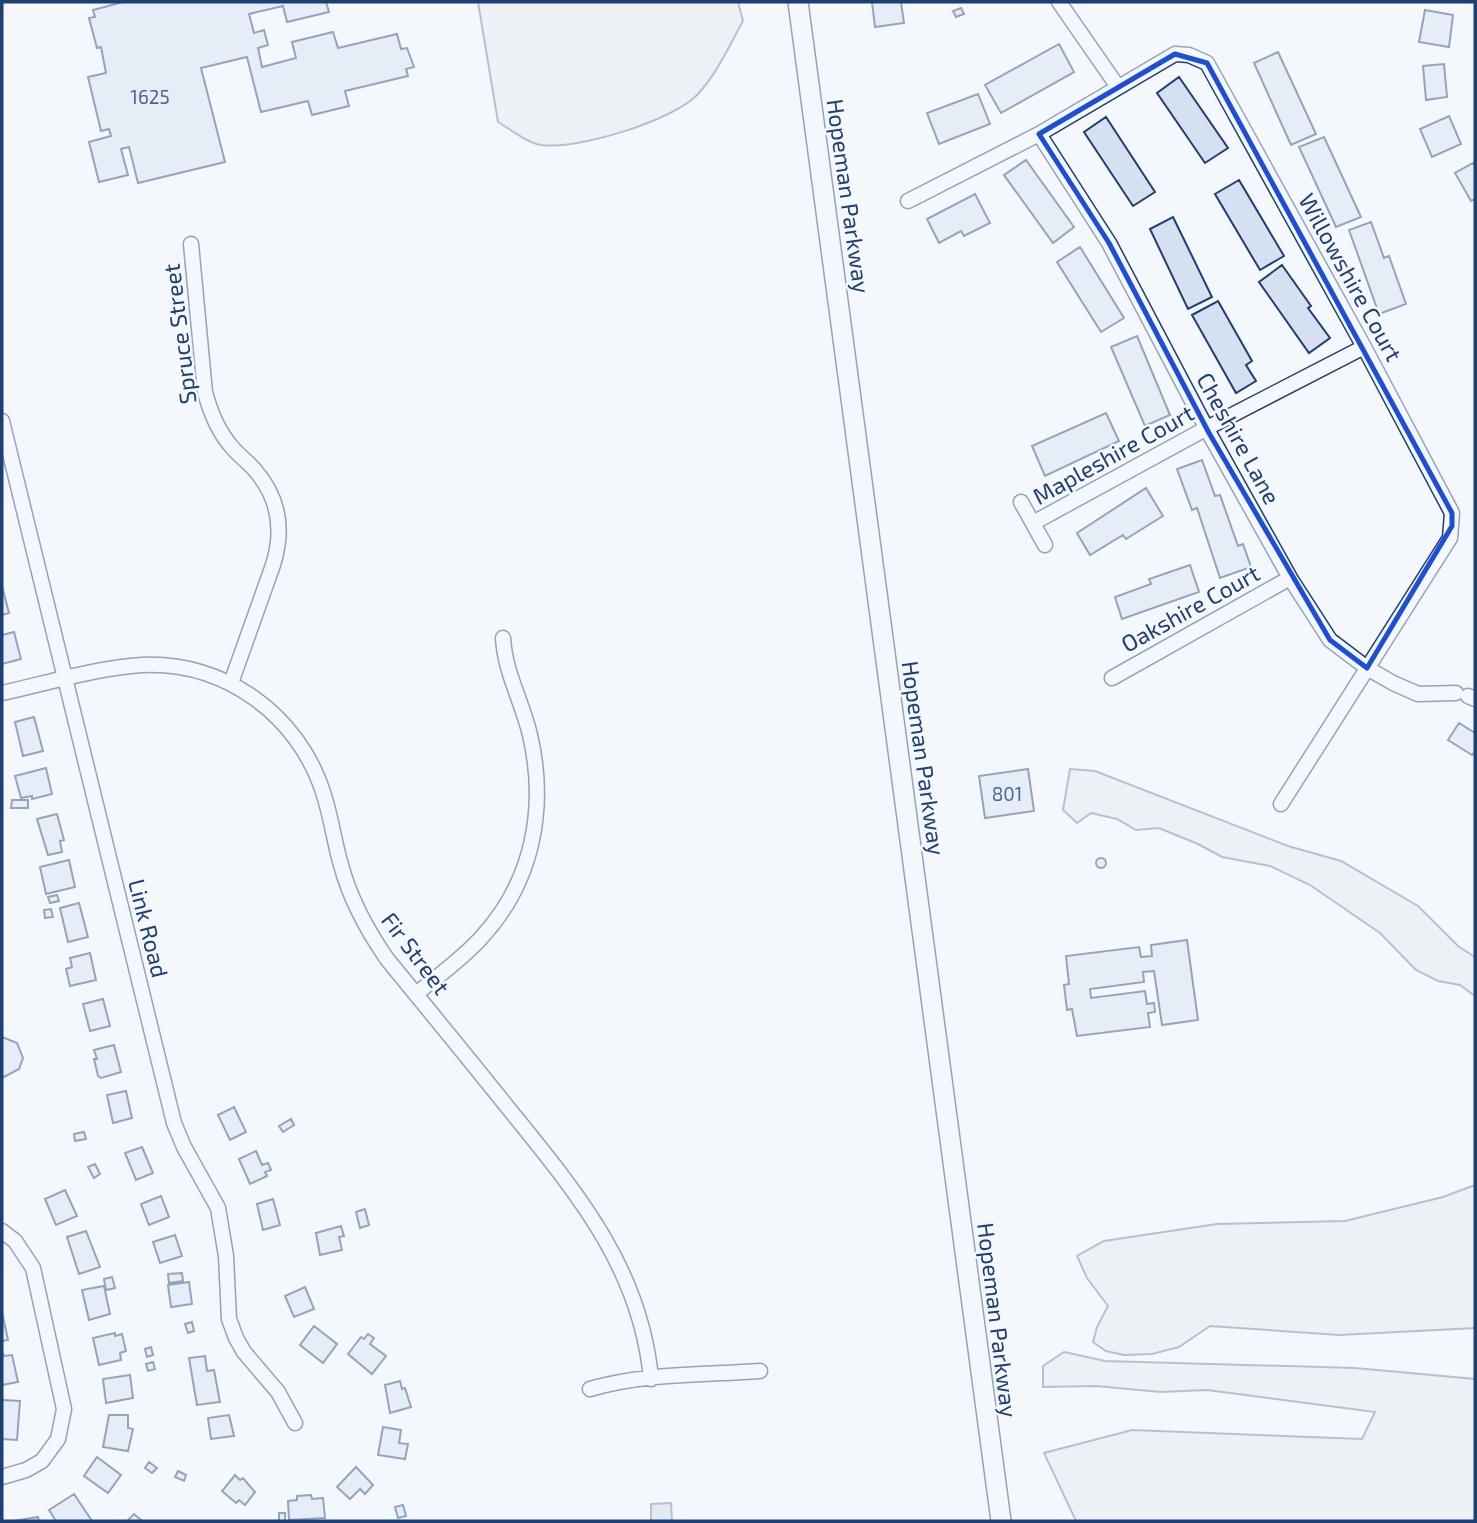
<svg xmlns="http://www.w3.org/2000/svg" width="1477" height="1523" font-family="'Exo 2',sans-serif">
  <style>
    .green { fill: #e3e9f0; stroke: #687fa3; stroke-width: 2 }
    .water { fill: #cfd7e4; stroke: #687fa3; stroke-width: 2 }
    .building { fill: #d5e0f0; stroke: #1d3f73; stroke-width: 2 }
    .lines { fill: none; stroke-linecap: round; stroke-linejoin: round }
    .minor-casing { stroke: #1d3f73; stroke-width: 17 }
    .secondary-casing { stroke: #1d3f73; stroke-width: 22 }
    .minor { stroke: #f4f7fb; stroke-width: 14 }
    .secondary { stroke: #f4f7fb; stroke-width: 19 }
    .marked { fill: none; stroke: #1d4ed8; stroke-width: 5; stroke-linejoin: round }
    .labels { text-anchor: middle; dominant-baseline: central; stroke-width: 5; stroke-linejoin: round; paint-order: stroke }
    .number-label { font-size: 19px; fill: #4b6792 }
    .street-label { font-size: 23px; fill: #1d3f73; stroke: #f4f7fb }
  </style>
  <rect width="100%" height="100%" fill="#f4f7fb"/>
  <!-- green -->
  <path class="green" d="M 478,2 L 738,2 L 743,21 C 729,46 717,74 697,95 C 672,121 577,150 541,145 C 527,143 510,129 498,122 Z
    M 1070,769 L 1095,771 L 1288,846 L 1341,861 L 1418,906 L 1458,946 L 1475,957 L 1475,996 L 1460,985 L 1438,981 L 1416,970 L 1380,933 L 1310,885 L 1270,866 L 1222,857 L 1198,844 L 1159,828 L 1136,830 L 1117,819 L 1091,813 L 1077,823 L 1063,810 Z
    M 1475,1185 L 1475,1328 L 1339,1335 L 1210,1326 L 1179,1347 L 1152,1354 L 1124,1355 L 1106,1351 L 1093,1342 L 1097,1327 L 1108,1306 L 1087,1278 L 1077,1256 L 1104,1241 L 1217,1224 L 1345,1221 L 1443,1197 Z
    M 1064,1352 L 1105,1361 L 1355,1368 L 1475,1379 L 1475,1521 L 1076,1521 L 1044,1453 L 1132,1430 L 1362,1439 L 1375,1412 L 1207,1390 L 1161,1392 L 1096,1386 L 1043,1387 L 1043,1366 Z"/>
  <!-- water -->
  <path class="water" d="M 671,1503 L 672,1521 L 651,1521 L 651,1504 Z"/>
  <!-- building -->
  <path class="building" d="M 123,2 L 326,2 L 329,12 L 287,22 L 283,6 L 249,14 L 254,33 L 264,30 L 268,45 L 258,48 L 262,67 L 296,58 L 292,42 L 333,32 L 338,48 L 397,34 L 401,49 L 407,48 L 414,67 L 406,69 L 408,76 L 345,91 L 349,106 L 312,115 L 308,101 L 261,112 L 247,57 L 201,68 L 225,162 L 138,183 L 129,147 L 121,149 L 128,175 L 99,182 L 89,142 L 111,136 L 109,129 L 101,131 L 88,77 L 106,73 L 101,47 L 97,48 L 89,18 L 95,17 L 93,10 Z
    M 872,2 L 901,2 L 904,23 L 875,27 Z
    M 961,8 L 964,14 L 956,17 L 953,11 Z
    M 1425,10 L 1453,15 L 1449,47 L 1419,42 Z
    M 1059,44 L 1074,72 L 1001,113 L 985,85 Z
    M 1278,52 L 1316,134 L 1291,145 L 1254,63 Z
    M 1444,64 L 1447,97 L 1426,100 L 1423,66 Z
    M 1179,77 L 1228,148 L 1205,163 L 1157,93 Z
    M 978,94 L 990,124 L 939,144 L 927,113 Z
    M 1449,116 L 1461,144 L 1432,157 L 1420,129 Z
    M 1106,117 L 1155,192 L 1133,206 L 1084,132 Z
    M 1324,137 L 1361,217 L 1336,227 L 1299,147 Z
    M 1026,160 L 1074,227 L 1053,243 L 1004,175 Z
    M 1473,163 L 1475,166 L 1475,199 L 1471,201 L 1455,173 Z
    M 1239,180 L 1284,256 L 1260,270 L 1215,194 Z
    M 975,194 L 990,223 L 964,236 L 961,231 L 939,243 L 927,219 Z
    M 1173,217 L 1212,297 L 1188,309 L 1150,229 Z
    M 1371,222 L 1384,258 L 1389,256 L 1406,304 L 1379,314 L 1349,230 Z
    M 1080,247 L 1124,318 L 1101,332 L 1057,262 Z
    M 1282,265 L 1311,306 L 1308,308 L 1330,338 L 1309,353 L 1259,282 Z
    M 1218,301 L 1252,361 L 1246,365 L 1256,381 L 1236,393 L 1192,315 Z
    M 1137,336 L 1170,415 L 1145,426 L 1111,347 Z
    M 1106,413 L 1119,441 L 1045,476 L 1032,446 Z
    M 1202,460 L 1215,496 L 1220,495 L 1238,546 L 1243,544 L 1251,567 L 1220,578 L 1197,508 L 1192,510 L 1177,469 Z
    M 1146,488 L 1163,516 L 1126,539 L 1123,535 L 1090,555 L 1077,533 Z
    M 1190,565 L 1199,592 L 1122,619 L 1115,597 L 1151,584 L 1149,579 Z
    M 2,586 L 9,613 L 2,615 Z
    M 14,632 L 21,659 L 2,664 L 2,635 Z
    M 34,717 L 43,751 L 23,756 L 15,722 Z
    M 1459,723 L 1475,733 L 1475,751 L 1472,755 L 1448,740 Z
    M 46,768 L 52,794 L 32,799 L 32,796 L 21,798 L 15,776 Z
    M 1028,769 L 1034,811 L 985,818 L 979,776 Z
    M 12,800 L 28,800 L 28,808 L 11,808 Z
    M 57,814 L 64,840 L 60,841 L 62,852 L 48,855 L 37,819 Z
    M1096 863a5 5 0 1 1 10 0a5 5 0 1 1-10 0Z
    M 69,860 L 75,887 L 46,894 L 40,867 Z
    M 57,895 L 59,901 L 50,903 L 48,897 Z
    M 79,903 L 88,937 L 68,942 L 60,908 Z
    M 51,909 L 53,917 L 45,918 L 44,910 Z
    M 1187,940 L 1198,1020 L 1162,1025 L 1154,971 L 1143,972 L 1144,982 L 1090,989 L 1091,998 L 1145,991 L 1147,1004 L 1154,1003 L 1155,1012 L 1148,1013 L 1150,1027 L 1077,1036 L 1072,1009 L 1067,1010 L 1064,985 L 1069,984 L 1066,956 L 1139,947 L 1141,957 L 1152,956 L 1151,945 Z
    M 90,953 L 96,980 L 70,986 L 66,969 L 72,967 L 70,958 Z
    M 103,999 L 110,1026 L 90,1031 L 83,1004 Z
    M 2,1037 L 17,1043 L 23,1058 L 19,1069 L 4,1077 L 2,1077 Z
    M 114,1045 L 121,1072 L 101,1078 L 98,1076 L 94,1059 L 97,1059 L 94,1050 Z
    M 126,1091 L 132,1118 L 113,1123 L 107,1095 Z
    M 234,1107 L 246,1132 L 230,1140 L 218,1115 Z
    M 291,1119 L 294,1125 L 283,1132 L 279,1126 Z
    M 84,1132 L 86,1139 L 75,1141 L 74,1134 Z
    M 142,1147 L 153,1173 L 136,1180 L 125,1153 Z
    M 256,1151 L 262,1165 L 268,1163 L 271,1170 L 265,1172 L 267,1176 L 250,1184 L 239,1159 Z
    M 95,1164 L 100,1174 L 94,1178 L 88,1167 Z
    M 65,1190 L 77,1216 L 56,1225 L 45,1199 Z
    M 161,1196 L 169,1217 L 149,1225 L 141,1204 Z
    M 273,1199 L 280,1225 L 263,1230 L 257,1204 Z
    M 365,1209 L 369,1225 L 360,1228 L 356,1212 Z
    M 341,1226 L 344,1236 L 339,1237 L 342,1250 L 320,1255 L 316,1233 Z
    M 86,1231 L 100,1267 L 79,1274 L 67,1237 Z
    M 175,1235 L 182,1256 L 160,1263 L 153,1242 Z
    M 182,1273 L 183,1281 L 169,1283 L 168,1274 Z
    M 112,1277 L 115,1288 L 106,1290 L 104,1279 Z
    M 189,1282 L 192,1304 L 171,1307 L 168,1285 Z
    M 104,1286 L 110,1314 L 89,1320 L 82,1290 Z
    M 305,1287 L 314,1309 L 294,1317 L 285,1296 Z
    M 2,1312 L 8,1340 L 2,1341 Z
    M 192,1322 L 194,1331 L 188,1333 L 185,1324 Z
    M 314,1326 L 337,1344 L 323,1363 L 300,1345 Z
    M 115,1333 L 115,1336 L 122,1334 L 126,1351 L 120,1353 L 121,1360 L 99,1365 L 93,1338 Z
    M 368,1334 L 374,1338 L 370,1344 L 386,1356 L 372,1374 L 348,1354 L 361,1337 L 364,1339 Z
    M 151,1347 L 153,1355 L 147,1357 L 145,1349 Z
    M 2,1352 L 4,1356 L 12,1355 L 18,1382 L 2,1385 Z
    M 205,1356 L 207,1371 L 214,1370 L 220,1402 L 197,1405 L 189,1358 Z
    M 153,1362 L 155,1369 L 148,1371 L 146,1364 Z
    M 130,1375 L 133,1398 L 106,1403 L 103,1379 Z
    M 400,1381 L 402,1389 L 405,1388 L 411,1407 L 390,1413 L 385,1385 Z
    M 2,1400 L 20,1401 L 17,1440 L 2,1439 Z
    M 109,1415 L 128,1415 L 128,1428 L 133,1429 L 128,1451 L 103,1447 Z
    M 229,1415 L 234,1436 L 211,1439 L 208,1418 Z
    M 383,1427 L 401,1430 L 399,1443 L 408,1444 L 405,1459 L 378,1455 Z
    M 97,1457 L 121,1475 L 108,1493 L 84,1476 Z
    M 149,1462 L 157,1468 L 152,1473 L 145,1468 Z
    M 356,1467 L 373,1485 L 365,1494 L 360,1489 L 350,1499 L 337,1487 Z
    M 178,1471 L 186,1475 L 184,1481 L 175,1477 Z
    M 235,1475 L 240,1480 L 243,1478 L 255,1492 L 245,1505 L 239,1500 L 236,1503 L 222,1491 Z
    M 74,1494 L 92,1521 L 56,1521 L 49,1510 Z
    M 311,1495 L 312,1499 L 323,1498 L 325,1518 L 289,1520 L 288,1501 L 297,1500 L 297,1496 Z
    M 403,1505 L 406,1516 L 398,1518 L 395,1507 Z
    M 279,1513 L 285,1513 L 285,1521 L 279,1521 Z
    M 134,1514 L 142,1521 L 127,1521 Z
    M 38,1517 L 39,1521 L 13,1521 Z"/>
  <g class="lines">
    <defs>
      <path id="minor" d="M 1059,2 L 1118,87
        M 1039,134 L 1109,243 L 1209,433 L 1290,578 L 1330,640 L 1367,668 L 1393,683 L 1418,694 L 1456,693
        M 908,201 L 1039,134 L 1175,54 L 1189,55 L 1207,63 L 1364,347 L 1452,513 L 1450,538 L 1281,804
        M 191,244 L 205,392 C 210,411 218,431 231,446 C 237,454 247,461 254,469 C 279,497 284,530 273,565 L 231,683
        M 2,421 L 174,1123 L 184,1147 L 218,1208 L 226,1256 L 229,1319 L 236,1338 L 244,1352 L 278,1392 L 295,1423
        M 1021,502 L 1045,545
        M 1033,523 L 1207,428 L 1364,347
        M 1112,678 L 1290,578
        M 2,693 C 48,683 95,668 142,665 C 225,661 298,715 323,792 C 331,816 334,841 341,865 C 350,899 367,930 387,959 C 428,1009 469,1059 509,1109 C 576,1192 641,1268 651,1379
        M 1468,696 L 1475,699
        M 416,994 C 438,976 462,959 481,938 C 533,882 547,808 530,735 C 522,701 505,673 503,638
        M 2,1231 L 15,1241 L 33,1268 L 64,1409 L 58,1439 L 42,1461 L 26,1470 L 2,1477
        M 590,1389 C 644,1373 704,1375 760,1371"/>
      <path id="secondary" d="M 798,2 L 1001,1521"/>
    </defs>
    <!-- minor casing -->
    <use href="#minor" class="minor-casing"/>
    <!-- secondary casing -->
    <use href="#secondary" class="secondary-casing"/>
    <!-- minor -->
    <use href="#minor" class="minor"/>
    <!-- secondary -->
    <use href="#secondary" class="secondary"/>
  </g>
  <!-- marked area -->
  <path d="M0 0H1477V1523H0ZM 1175,54 L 1207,63 L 1452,513 L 1452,526 L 1367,668 L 1330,640 L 1209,433 L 1109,243 L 1039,134 Z" fill="#f4f7fb" fill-opacity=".55" fill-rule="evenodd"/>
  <path class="marked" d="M 1175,54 L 1207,63 L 1452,513 L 1452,526 L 1367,668 L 1330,640 L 1209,433 L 1109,243 L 1039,134 Z"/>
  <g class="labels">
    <!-- number labels -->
    <g class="number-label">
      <text x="150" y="96">1625</text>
      <text x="1007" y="793">801</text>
    </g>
    <!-- street labels -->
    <g class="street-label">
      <text transform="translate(849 196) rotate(82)">Hopeman Parkway</text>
      <text transform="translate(1351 277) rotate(61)">Willowshire Court</text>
      <text transform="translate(179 334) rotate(-97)">Spruce Street</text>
      <text transform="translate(1239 438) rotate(61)">Cheshire Lane</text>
      <text transform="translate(1113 454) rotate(-29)">Mapleshire Court</text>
      <text transform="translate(1190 608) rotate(-29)">Oakshire Court</text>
      <text transform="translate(924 758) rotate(82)">Hopeman Parkway</text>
      <text transform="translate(149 928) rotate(76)">Link Road</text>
      <text transform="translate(416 953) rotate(53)">Fir Street</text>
      <text transform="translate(998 1320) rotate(83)">Hopeman Parkway</text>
    </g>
  </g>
  <!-- border -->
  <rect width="1477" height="1523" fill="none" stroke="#1d3f73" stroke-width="7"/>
</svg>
